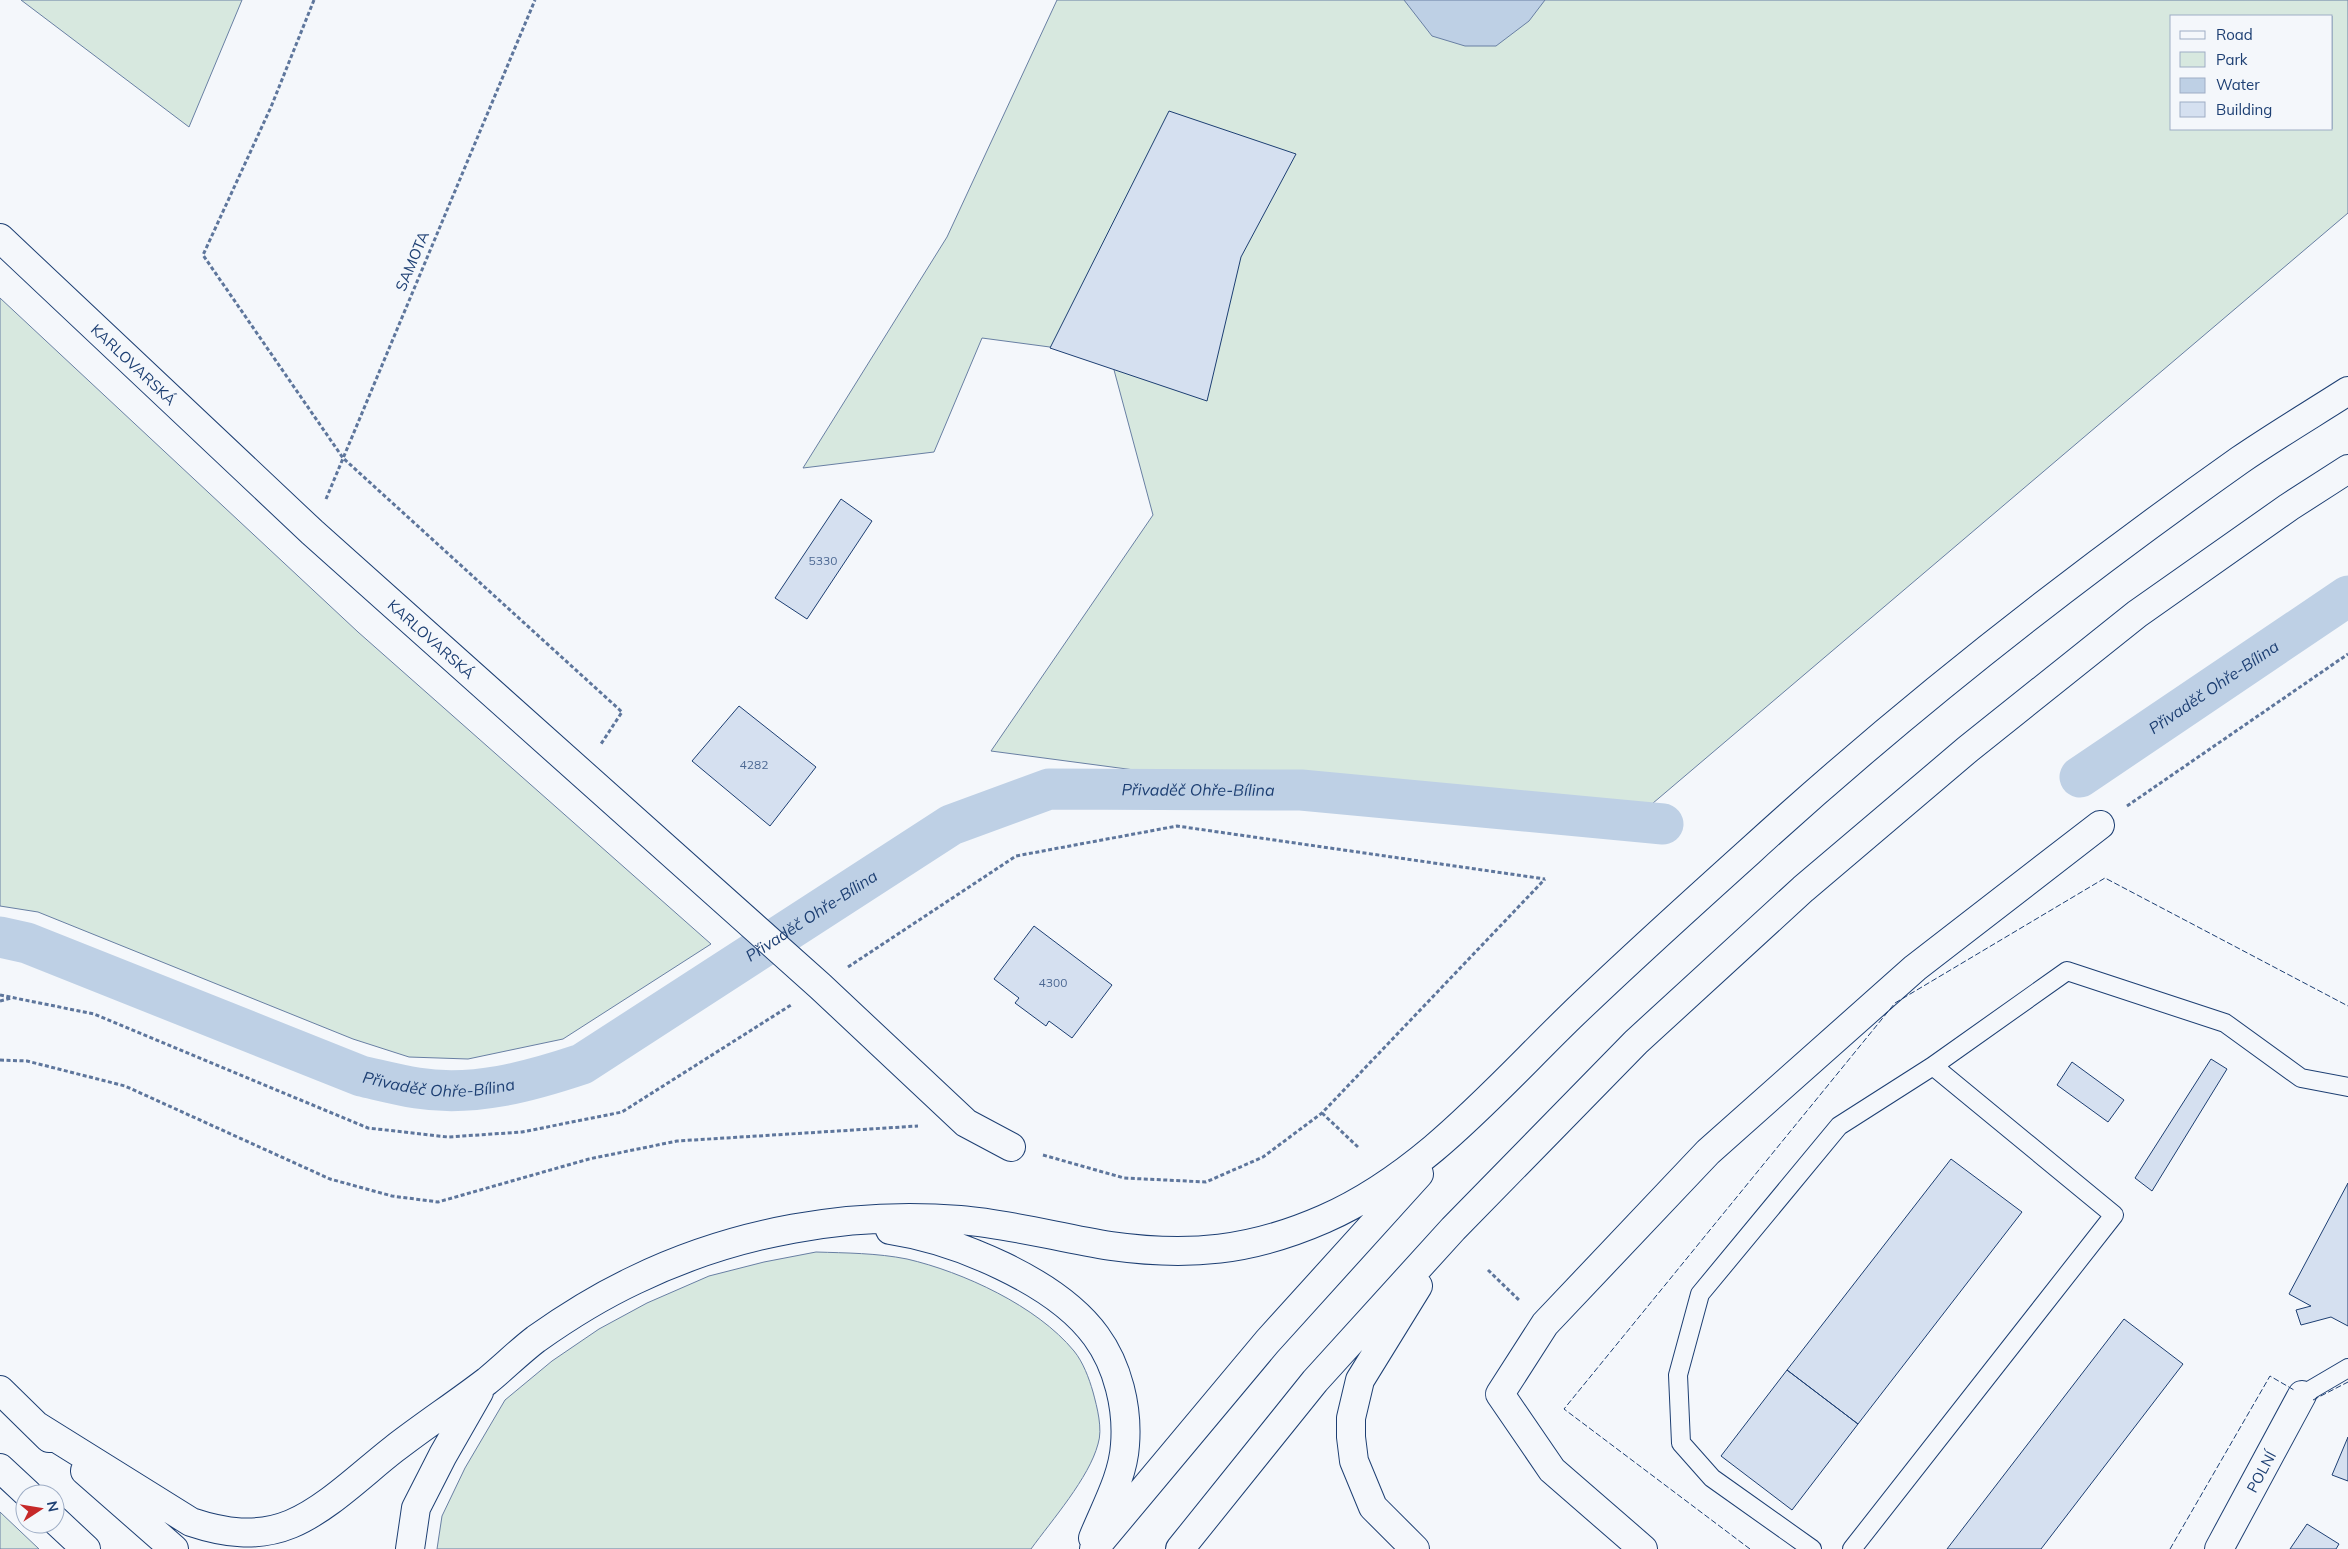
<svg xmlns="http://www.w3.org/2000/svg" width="2348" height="1549" font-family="Mulish,sans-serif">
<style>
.green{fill:#d7e8df;stroke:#687fa3;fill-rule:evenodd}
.water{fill:#bed0e5;stroke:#687fa3}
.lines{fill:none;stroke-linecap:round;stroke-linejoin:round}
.canal{stroke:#bed0e5;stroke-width:41}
.building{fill:#d5e0f0;stroke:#1d3f73}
.service-casing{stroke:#1d3f73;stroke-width:20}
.minor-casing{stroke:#1d3f73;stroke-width:30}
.trunk-casing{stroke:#1d3f73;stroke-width:30}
.path{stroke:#5e769c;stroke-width:3;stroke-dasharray:4 2.5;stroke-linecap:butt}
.service{stroke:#f4f7fb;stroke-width:18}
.minor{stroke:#f4f7fb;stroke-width:28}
.trunk{stroke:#f4f7fb;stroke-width:28}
.fence{stroke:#1d3f73;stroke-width:1;stroke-dasharray:6 2.5;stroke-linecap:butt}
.labels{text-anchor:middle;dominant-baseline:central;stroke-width:4;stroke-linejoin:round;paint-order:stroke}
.number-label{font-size:12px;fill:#4b6792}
.street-label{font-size:15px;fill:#1d3f73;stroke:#f4f7fb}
.water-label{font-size:16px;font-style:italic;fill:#1d3f73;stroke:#f4f7fb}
</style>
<rect width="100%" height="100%" fill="#f4f7fb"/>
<path class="green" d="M21,0h221l-53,127z
M1057,0h1291v213l-722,613 -318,-33 -317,-42 162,-236 -43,-160 -128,-17 -48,114 -131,16 144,-231zM2172,16h160v113h-160z
M0,298l358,334 353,312 -148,95 -95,20 -59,-2 -56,-18 -315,-127 -38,-6z
M816,1252c30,1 61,1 91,7 56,13 130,47 167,92 9,11 15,27 19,41 4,15 10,37 5,52 -9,34 -46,76 -67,105h-594l5,-33 23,-48 40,-68 47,-39 47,-32 48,-26 62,-27 55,-14z
M0,1512l39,37h-39z"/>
<path class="water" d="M1404,0h141l-16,21 -33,25h-31l-33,-10z"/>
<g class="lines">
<g class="canal">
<path id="s1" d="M2080,777l268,-181"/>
<path id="s2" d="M0,937l27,6 334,133c18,4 37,9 56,12 56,9 111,-6 165,-24l369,-239 98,-36 252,1 362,34"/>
</g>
</g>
<path class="building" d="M1169,111l127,43 -55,103 -34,144 -157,-53z
M841,499l31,22 -65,98 -32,-21z
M739,706l77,61 -46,59 -78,-65z
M1034,926l78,59 -40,53 -23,-17 -3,5 -31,-23 4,-5 -25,-19z
M2211,1059l16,10 -75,122 -17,-13z
M2072,1062l52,38 -16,22 -51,-37z
M1951,1159l71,53 -164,212 -71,-54z
M2348,1183v143l-17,-9 -30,8 -5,-15 15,-4 -22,-12z
M2124,1319l59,45 -142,185h-94z
M1787,1370l71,54 -66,86 -71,-54z
M2348,1437v44l-16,-6z
M2307,1524l32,20 -3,5h-46z"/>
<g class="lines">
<defs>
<path id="service" d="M2302,1395l46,-27
M1812,1549l-100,-71 -31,-35 -3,-68 22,-81 139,-168 94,-60
M1852,1549l262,-334 -181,-149 134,-95 158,52 76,55 47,9"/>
<g id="minor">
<path id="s3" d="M0,238l312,294 508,454 146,137 45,24"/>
<path d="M1643,1549l-91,-79 -52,-76 45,-70 163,-172 207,-184 185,-143"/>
<path id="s4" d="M2219,1549l83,-154"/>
</g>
<path id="trunk" d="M890,1230c66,10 166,51 206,106 22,30 32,72 29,109 -2,32 -20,63 -32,93
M0,1390l49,48
M37,1426l154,96c33,11 66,16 100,2 36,-15 72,-51 103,-75 31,-24 63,-45 93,-68 17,-14 32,-29 49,-42 31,-22 65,-43 99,-59 99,-48 215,-69 325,-60 51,4 100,18 151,26 78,11 140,5 213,-27 98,-43 170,-128 246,-202 58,-56 119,-111 179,-165 154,-141 320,-271 491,-392 35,-24 72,-46 108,-69
M0,1468l28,26
M85,1471l89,78
M55,1520l31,29
M410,1549l6,-41 27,-53 36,-63
M1094,1549l173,-207 152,-168
M1180,1549l135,-168 138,-152 183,-187 167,-153 165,-140 169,-135 152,-107 59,-38
M1415,1549l-42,-42 -19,-46 -3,-24v-19l9,-38 58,-94"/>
</defs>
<use href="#service" class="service-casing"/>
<use href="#minor" class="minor-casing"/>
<use href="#trunk" class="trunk-casing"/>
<path class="path" d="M314,0l-43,107 -68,148 140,203 279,254 -21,32
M326,499l209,-499
M2127,806l221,-152
M848,967l168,-111 161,-30 368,53
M0,995l94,19 274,114 80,9 74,-5 100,-20 169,-107
M0,1001l11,-3
M0,1060l27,1 98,25 205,93 62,17 46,6 151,-43 88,-18 241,-15
M1322,1113l37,35
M1043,1155l81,23 82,4 57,-25 59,-44 223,-234
M1488,1270l32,31"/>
<use href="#service" class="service"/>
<use href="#minor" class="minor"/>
<use href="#trunk" class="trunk"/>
<path class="fence" d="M2313,1400l35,-18
M1750,1549l-186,-140 331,-406 210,-125 243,128
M2170,1549l100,-173 24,14"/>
</g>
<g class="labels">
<g class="number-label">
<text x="823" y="560">5330</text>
<text x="754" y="764">4282</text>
<text x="1053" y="982">4300</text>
</g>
<g class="street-label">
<text transform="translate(412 261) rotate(-67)">SAMOTA</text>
<text stroke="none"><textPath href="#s3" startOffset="184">KARLOVARSKÁ</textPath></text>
<text stroke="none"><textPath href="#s3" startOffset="589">KARLOVARSKÁ</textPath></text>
<text stroke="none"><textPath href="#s4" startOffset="88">POLNÍ</textPath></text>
</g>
<g class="water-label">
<text stroke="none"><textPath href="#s1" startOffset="161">Přivaděč Ohře-Bílina</textPath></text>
<text stroke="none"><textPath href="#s2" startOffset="1306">Přivaděč Ohře-Bílina</textPath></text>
<text stroke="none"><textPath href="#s2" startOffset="886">Přivaděč Ohře-Bílina</textPath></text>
<text stroke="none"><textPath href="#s2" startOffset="466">Přivaděč Ohře-Bílina</textPath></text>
</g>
</g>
<rect x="2170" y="15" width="162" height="115" fill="#f4f7fb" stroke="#9eadc5"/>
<rect x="2180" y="31" width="25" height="8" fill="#f4f7fb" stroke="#9eadc5"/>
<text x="2216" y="40" font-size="15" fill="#1d3f73">Road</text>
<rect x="2180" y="52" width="25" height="15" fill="#d7e8df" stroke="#9eadc5"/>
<text x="2216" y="65" font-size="15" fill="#1d3f73">Park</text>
<rect x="2180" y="78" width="25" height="15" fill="#bed0e5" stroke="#9eadc5"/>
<text x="2216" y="90" font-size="15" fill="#1d3f73">Water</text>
<rect x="2180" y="102" width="25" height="15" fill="#d5e0f0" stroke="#9eadc5"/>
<text x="2216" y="115" font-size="15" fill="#1d3f73">Building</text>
<g transform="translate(40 1509) rotate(78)"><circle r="24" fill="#f4f7fb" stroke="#9eadc5"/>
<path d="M0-4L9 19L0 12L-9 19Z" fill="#c62828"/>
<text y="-8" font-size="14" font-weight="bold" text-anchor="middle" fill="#1d3f73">N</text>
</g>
</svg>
